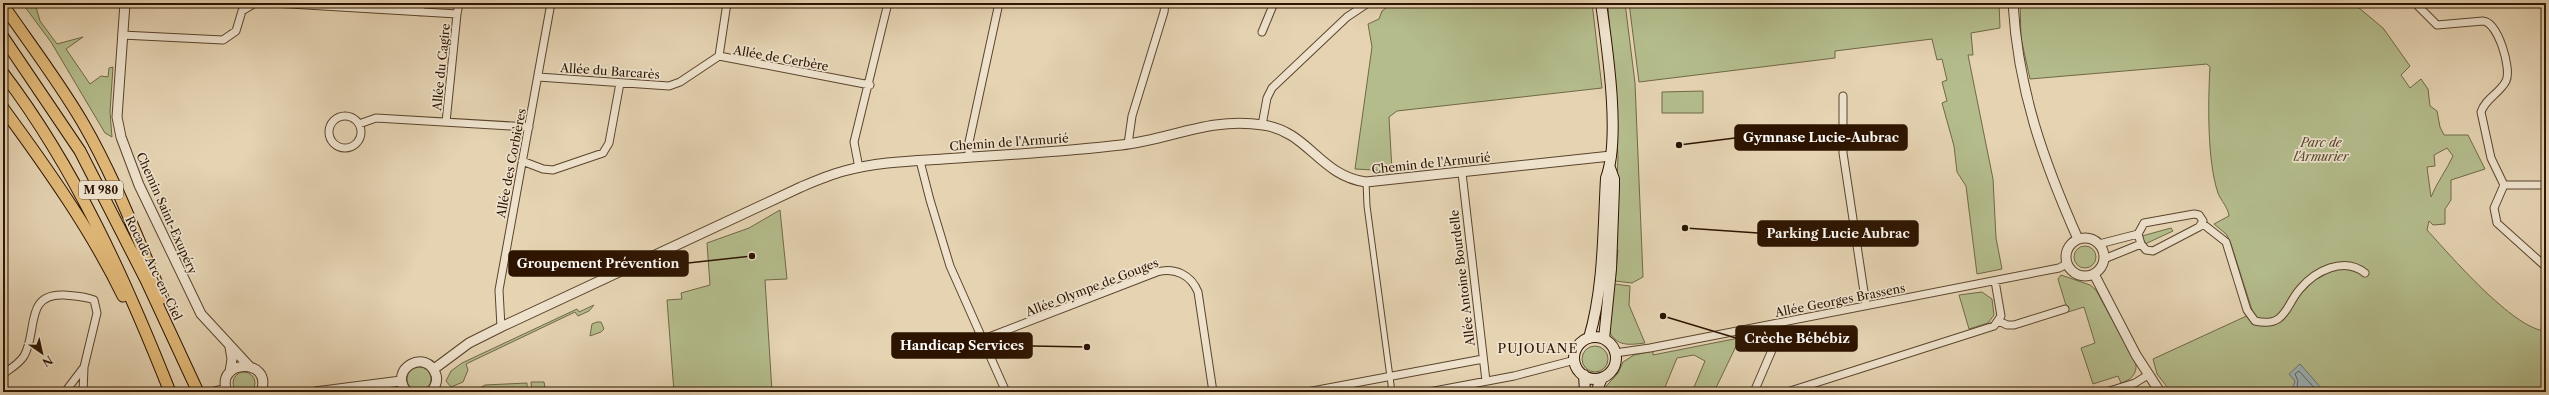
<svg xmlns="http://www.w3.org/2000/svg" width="2549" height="395" font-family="'Libre Caslon Text',serif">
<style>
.green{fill:#b4bc8c;stroke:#706846;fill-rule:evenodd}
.water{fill:#9cb4b9;stroke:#70746f}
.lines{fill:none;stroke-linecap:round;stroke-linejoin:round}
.shore{stroke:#64645c;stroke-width:1}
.pedestrian-casing{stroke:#5b442c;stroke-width:7}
.minor-casing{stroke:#5b442c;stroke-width:9}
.tertiary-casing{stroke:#5b442c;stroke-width:11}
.secondary-casing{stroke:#2d1400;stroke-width:12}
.trunk-casing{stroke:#2d1400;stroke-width:13}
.pedestrian{stroke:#eee2cd;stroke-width:5}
.minor{stroke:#eee2cd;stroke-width:7}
.tertiary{stroke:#eee2cd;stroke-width:9}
.secondary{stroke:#eee2cd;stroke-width:10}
.trunk{stroke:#e2ba79;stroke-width:11}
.labels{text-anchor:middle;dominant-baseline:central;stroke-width:3.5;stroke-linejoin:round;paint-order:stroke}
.shield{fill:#eee2cd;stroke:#67523e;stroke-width:1}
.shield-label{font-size:11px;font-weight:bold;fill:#2d1400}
.street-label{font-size:12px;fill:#2d1400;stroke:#eee2cd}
.park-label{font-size:12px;font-style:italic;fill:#56462a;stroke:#eee2cd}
.neighbourhood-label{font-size:13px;letter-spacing:1px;fill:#2d1400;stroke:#eee2cd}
.leader{fill:none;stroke:#2d1400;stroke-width:1.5}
.callout-dot{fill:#2d1400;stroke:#eee2cd;stroke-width:1.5}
.callout{fill:#2d1400;stroke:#2d1400;stroke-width:1.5}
.callout-label{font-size:13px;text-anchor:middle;font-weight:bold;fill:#fff}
</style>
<rect width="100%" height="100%" fill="#e5d3b2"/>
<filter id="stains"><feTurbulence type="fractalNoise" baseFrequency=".005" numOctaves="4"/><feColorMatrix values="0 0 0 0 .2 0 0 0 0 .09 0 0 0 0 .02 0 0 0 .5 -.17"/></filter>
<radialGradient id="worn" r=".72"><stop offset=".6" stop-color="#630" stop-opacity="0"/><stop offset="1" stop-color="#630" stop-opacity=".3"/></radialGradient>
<path class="green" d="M22,3h7l2,5 5,-1 4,14 17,23 26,-7 -17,12 24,35 11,-8 7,1 1,-9 4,-1 -3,45 2,25 -7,-4 -54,-91z
M1406,3h186l10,85 -205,23 -8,6 3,54 -37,-2 17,-122 -4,-23 11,-5 3,-8 5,-4z
M1610,3h15l10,80 8,194 -11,6 -17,-2 3,-31 -4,-1 4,-92 -10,-151z
M1629,3h370l1,25 -29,5 2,22h-5l25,124 3,59 6,31 -25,5 -11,-88 -9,-14 -3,-26 -12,-43 5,-2 -5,-19 5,-2 -5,-21 -5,1 -5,-21 -97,12v7l-196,24z
M2020,3h333l30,25 27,38 -9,9 9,13 11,-9 7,10 2,17 7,5 3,16 4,8h24l17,34 -34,11v20l-6,9v15l-12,1 -4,-4 -2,9c22,24 87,100 119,101v61h-375l-14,-18 -4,-15 100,-46 -23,-72 -4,-7 -12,-10 15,-8c-1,-9 -8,-15 -11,-23 -11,-32 -10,-92 -8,-126l-3,-3 -177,15 -9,-41zM2447,148l6,8c-7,15 -16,26 -22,41l-4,-30 8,-1 -1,-11z
M1703,91v22h-41v-21z
M780,210l7,69 -22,1 7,112h-98l-7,-92 15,-1 -1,-6 29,-8 -3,-42 42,-15z
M2171,228l2,3 -28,13 -3,-8z
M2074 257a11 11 0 1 1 22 0a11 11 0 1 1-22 0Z
M2061,275l29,10 6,5 40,74c1,10 -5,16 -15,19l-3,-7 -25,8 -12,-36 14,-5 -11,-36 -16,5 -10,-33z
M1614,284l16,2 -1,19 16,38c-17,2 -29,4 -37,-14z
M1982,292l10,7 2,16 -6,8 -19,6 -10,-34z
M594,305l-5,6 -11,5 -3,-4 -109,52 2,6 -5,12 -12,5 -5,-6 5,-10 11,-8 115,-54 2,3z
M597,322h4l3,7 -3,3 -11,4 2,-12z
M1754,335l8,4 -3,6 -7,-4 -3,6 -11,-5 -24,50h-22l13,-31 -11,-6 -17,3 -14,34h-62l17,-19 5,-11 11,-7 19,-4v4z
M1582 359a13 13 0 1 1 26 0a13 13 0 1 1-26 0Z
M407 379a12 12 0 1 1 24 0a12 12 0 1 1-24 0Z
M233 383a11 11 0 1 1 22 0a11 11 0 1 1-22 0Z
M531,382h13l2,10h-14z
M527,383v9h-8l-7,-5 -7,5h-27v-3l7,-4z"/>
<path class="water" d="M2300,364l23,26 -3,2h-29l4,-11 -6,-7z"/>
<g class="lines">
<path class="shore" d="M2296,392l2,-11 -3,-7 4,-3 19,21"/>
<defs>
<path id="pedestrian" d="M1366,182l1,24 25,186"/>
<path id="minor" d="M273,3l184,11 2,-11
M2415,3l22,22 46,-4c15,1 29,48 23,60 -6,12 -21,18 -25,31l10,46 13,27h42
M420,12l1,-9
M1262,32l12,-29
M122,35l101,5 13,-9 6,-20 13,-8
M719,56l151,29
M719,56l8,-53
M538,77l131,9 11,-4 39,-26
M1843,96v57l23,152
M329 132a16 16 0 1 1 32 0a16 16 0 1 1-32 0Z
M446,122l11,-108
M359,124l17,-6 153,9
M1262,125l5,-27 5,-10 75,-71 21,-14
M1128,144l4,-28 32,-104 1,-9
M969,157v-15l30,-139
M522,161l21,8 10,1 50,-17 6,-10 11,-60
M920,161l10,39 20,66 56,126
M859,168l-5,-26 34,-139
M1462,173l24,208
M2504,185l-10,23 3,15 49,44
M2194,214l5,1 4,6 -4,6 -46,24 -7,-1 -5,-6 -3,-10 6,-11z
M2203,224l23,18 21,68 8,11c31,7 30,-15 45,-32 15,-18 44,-33 65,-16
M2099,244l39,-10
M2104,259l37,-15
M1999,321l8,4h7l51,-16
M501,327l-2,-37 52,-287
M981,340l176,-68c18,-5 34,3 41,20l15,100
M1615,353l35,-5 409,-80 8,-4
M3,374c7,-5 16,-10 21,-18 14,-24 0,-63 40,-61 11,1 20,1 30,5l3,13 -13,54 -1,25
M65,392l19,-25
M1307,392l176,-33
M1429,392l85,-16 61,-16
M1754,392l18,-42 -4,-25
M1787,392l207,-66 7,-10 -6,-35
M2106,392l29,-9 13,-8"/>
<path id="tertiary" d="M125,3l-8,114 4,20 18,48 62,129 48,52
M2013,3c5,87 30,157 65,236
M2066 257a19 19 0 1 1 38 0a19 19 0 1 1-38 0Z
M2094,274l42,81 24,37
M230,347l2,12 -2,13
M434,369l35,-26 32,-16 300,-140c14,-6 28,-12 43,-16 32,-9 66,-10 99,-12 59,-4 119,-7 178,-14 51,-6 88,-28 142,-20 45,6 57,51 103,57l245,-26
M214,392l12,-3
M227,392c-13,-33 47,-35 34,0
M315,392l86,-11
M407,392c-20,-23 20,-45 29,-17 2,6 -1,12 -5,17"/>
<path id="secondary" d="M1574 358a21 21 0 1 1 42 0a21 21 0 1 1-42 0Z
M1589,338c15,-51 14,-107 17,-160 15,-40 1,-131 -5,-175
M1604,339l7,-70 3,-82v-8l-4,-11
M1584,375l1,17
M1596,392l6,-14"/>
<path id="trunk" d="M3,5c27,39 56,77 80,118 32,55 55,117 80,175
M3,37l77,114 66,129 52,112
M3,73c73,96 123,208 167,319
M3,108c44,60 88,122 120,188"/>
</defs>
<use href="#pedestrian" class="pedestrian-casing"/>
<use href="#minor" class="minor-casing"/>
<use href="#tertiary" class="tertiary-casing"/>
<use href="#secondary" class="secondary-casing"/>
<use href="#trunk" class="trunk-casing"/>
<use href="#pedestrian" class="pedestrian"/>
<use href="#minor" class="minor"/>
<use href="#tertiary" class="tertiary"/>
<use href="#secondary" class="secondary"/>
<use href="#trunk" class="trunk"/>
</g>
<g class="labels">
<rect class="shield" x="79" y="181" width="44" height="18" rx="3"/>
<g class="shield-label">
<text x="101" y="190">M 980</text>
</g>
<g class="street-label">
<text transform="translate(781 58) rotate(10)">Allée de Cerbère</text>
<text transform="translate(441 67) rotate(-84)">Allée du Cagire</text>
<text transform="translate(610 71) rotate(4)">Allée du Barcarès</text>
<text transform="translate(1009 142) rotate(-4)">Chemin de l'Armurié</text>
<text transform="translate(511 163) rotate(-79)">Allée des Corbières</text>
<text transform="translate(1431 163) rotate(-6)">Chemin de l'Armurié</text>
<text transform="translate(167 213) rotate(66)">Chemin Saint-Exupéry</text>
<text transform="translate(154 268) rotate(64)">Rocade Arc-en-Ciel</text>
<text transform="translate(1462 278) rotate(-97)">Allée Antoine Bourdelle</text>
<text transform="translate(1092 287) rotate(-21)">Allée Olympe de Gouges</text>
<text transform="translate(1840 300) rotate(-11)">Allée Georges Brassens</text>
</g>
<g class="park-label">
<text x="2321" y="142">Parc de<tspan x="2321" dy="14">l'Armurier</tspan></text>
</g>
<g class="neighbourhood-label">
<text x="1538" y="348">PUJOUANE</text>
</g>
</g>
<path class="leader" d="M1679 145L1735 138M1685 228L1758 233M752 256L688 263M1663 316L1736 338M1087 347L1032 346"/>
<g class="callout-dot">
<circle cx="1679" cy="145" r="4"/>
<circle cx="1685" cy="228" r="4"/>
<circle cx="752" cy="256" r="4"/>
<circle cx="1663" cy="316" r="4"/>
<circle cx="1087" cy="347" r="4"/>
</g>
<g class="callout">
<rect x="1735" y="125" width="172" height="25" rx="4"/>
<rect x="1758" y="221" width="160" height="25" rx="4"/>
<rect x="509" y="251" width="179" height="25" rx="4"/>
<rect x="1736" y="326" width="121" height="25" rx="4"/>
<rect x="892" y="333" width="140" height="25" rx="4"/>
</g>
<g class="callout-label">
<text x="1821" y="142">Gymnase Lucie-Aubrac</text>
<text x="1838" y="238">Parking Lucie Aubrac</text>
<text x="598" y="268">Groupement Prévention</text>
<text x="1797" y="343">Crèche Bébébiz</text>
<text x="962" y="350">Handicap Services</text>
</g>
<rect width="2549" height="395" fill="none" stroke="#e5d3b2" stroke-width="16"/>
<rect x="4" y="4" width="2541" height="387" fill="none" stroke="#2d1400" stroke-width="2"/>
<rect x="8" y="8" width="2533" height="379" fill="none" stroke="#2d1400"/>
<g transform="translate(42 353) rotate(146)" stroke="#eee2cd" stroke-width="3" paint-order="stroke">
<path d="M0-3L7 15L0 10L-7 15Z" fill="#2d1400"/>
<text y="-6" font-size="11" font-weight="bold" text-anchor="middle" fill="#2d1400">N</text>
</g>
<rect width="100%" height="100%" filter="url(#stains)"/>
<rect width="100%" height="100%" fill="url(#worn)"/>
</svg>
